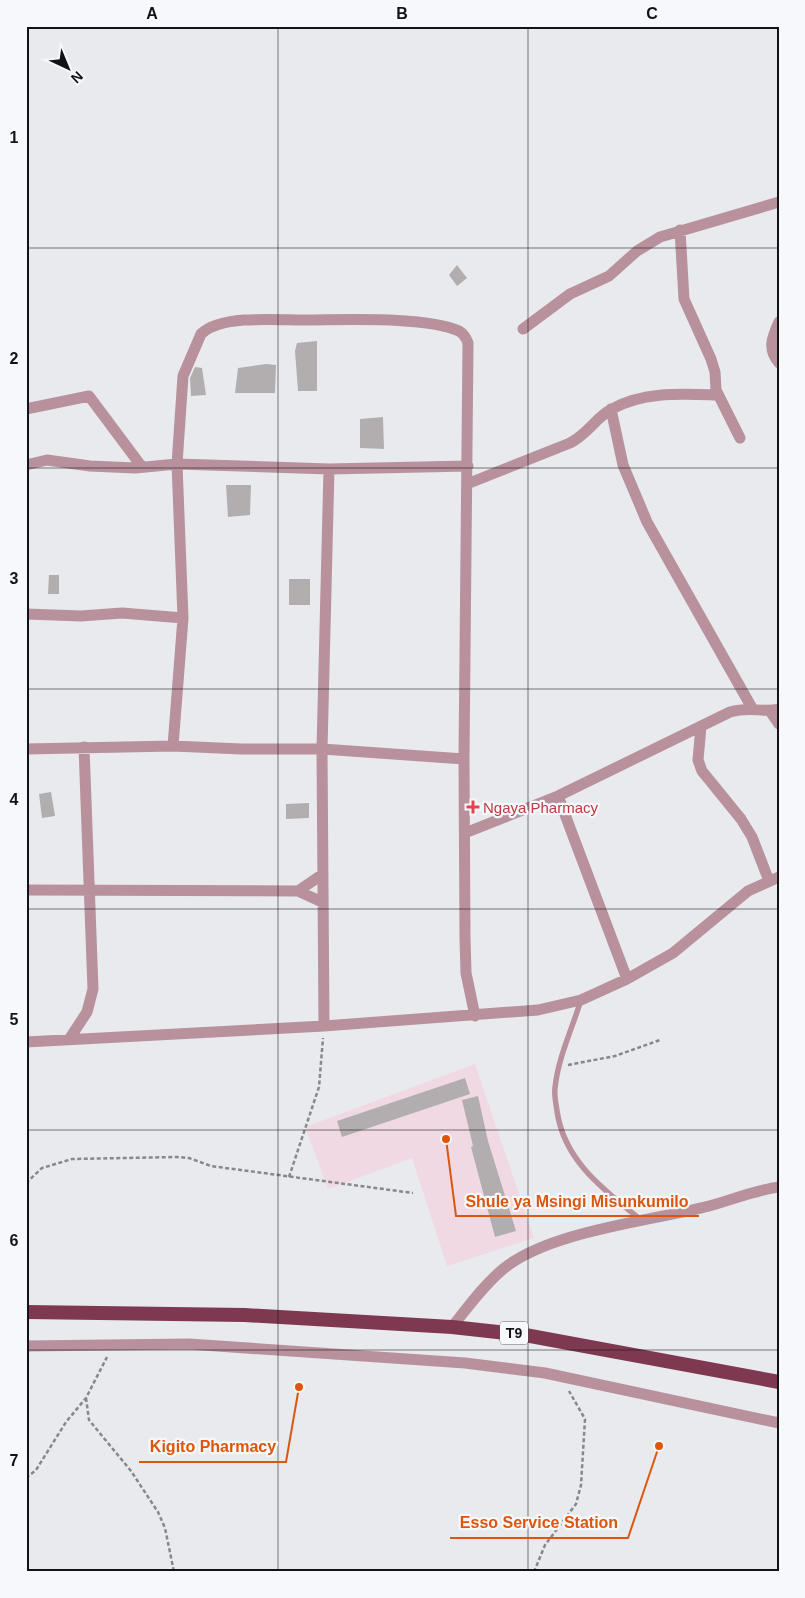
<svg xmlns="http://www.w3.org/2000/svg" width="805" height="1598" font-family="Arial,sans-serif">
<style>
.education{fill:#f1d9e3}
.building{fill:#b2aeb0}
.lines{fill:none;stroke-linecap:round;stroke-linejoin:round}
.path{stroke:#87888b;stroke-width:2.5;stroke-dasharray:4 2.5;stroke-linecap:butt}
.service{stroke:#b8919c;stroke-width:5.5}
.minor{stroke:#b8919c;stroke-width:11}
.trunk{stroke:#7e3951;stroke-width:14}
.grid{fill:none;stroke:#131315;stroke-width:1;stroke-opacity:0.55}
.health-dot{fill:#e0444e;stroke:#f6f8fc;stroke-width:2}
.labels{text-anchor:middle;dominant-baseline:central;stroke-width:4.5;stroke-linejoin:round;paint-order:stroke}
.shield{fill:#f6f8fc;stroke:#57585a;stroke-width:1}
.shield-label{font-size:14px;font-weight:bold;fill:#131315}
.health-label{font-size:15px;fill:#be3a42;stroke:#f6f8fc;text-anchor:start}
.leader{fill:none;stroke:#dd560c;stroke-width:2}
.callout-dot{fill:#dd560c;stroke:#f6f8fc;stroke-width:2}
.callout-label{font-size:16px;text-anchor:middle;font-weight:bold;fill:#dd560c;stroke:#f6f8fc;stroke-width:4.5;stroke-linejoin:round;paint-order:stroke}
.neatline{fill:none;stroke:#131315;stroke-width:2}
.grid-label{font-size:16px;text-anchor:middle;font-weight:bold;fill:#131315}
</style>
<rect width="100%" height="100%" fill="#e8eaee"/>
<path class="education" d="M475,1064l59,174 -87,28 -35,-108 -84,31 -23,-62z"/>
<path class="building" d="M457,265l10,13 -10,8 -8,-11z
M317,341v50h-19l-3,-40 2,-8z
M266,364l10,1 -1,28h-40l3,-25z
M195,367l7,1 4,27 -15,1 -1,-18z
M383,417l1,32 -24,-1v-29z
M226,485h25l-1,30 -22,2z
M49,575h10v19h-11z
M289,579h21v26h-21z
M51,792l4,24 -13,2 -3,-24z
M309,803v15l-23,1v-15z
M465,1078l5,16 -128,43 -5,-16z
M478,1096l10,45 28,90 -21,6 -24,-90 2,-1 -11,-46z"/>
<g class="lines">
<path class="path" d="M568,1065l47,-9 45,-16
M289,1177l30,-90 4,-49
M26,1183l16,-15 30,-9 105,-2 12,1 22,8 202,27
M86,1398l3,22 42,51 27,41 7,16 9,44
M26,1478l10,-8 30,-48 20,-24 21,-41
M534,1572l11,-27 31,-41 5,-19 4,-66 -16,-28"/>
<path class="service" d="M581,1000c-9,29 -23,58 -26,88 -1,7 1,16 2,23 7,50 47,79 84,109"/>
<path class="minor" d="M680,230l4,69 27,60 4,13 1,18 24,48
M779,322c-7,15 -12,27 0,41
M523,329l47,-35 39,-18 28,-25 23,-14 119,-35
M26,409l63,-13 53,71
M611,409l12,56 24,57 105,186
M26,465l21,-5 43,6 45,2 42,-4 152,5 139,-3
M467,484l103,-41c18,-9 26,-26 42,-34 32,-18 71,-15 106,-14
M26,614l55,2 41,-3 61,5
M770,711l9,13
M701,726l-3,34 4,11 39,48 11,18 17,44
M173,746l10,-128 -6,-154 6,-88 18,-42c10,-10 30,-13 43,-14 21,-1 42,0 62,0 38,0 120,-4 153,11 5,3 7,6 9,12l-4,416 1,179 1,35 9,43
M26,749l147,-3 68,3h81l142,10
M558,796l69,183
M465,833l93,-37 172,-84c21,-6 31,1 49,-3
M26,890l272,1 24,11
M298,891l25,-17
M324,1026l-2,-277 7,-280
M70,1038l17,-26 6,-23 -9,-242
M26,1042l298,-16 214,-16 43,-10 46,-21 46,-26 75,-62 31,-14
M452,1327c16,-20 31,-41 50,-57 46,-39 149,-49 207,-64 23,-6 46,-16 70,-19
M26,1346l163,-2 276,19 80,10 234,50"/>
<path class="trunk" d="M26,1312l219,3 207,12 73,8 254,47"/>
</g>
<path class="grid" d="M278,26v1546M528,26v1546M26,248h753M26,468h753M26,689h753M26,909h753M26,1130h753M26,1350h753"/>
<path class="health-dot" d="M470.5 799.5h5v5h5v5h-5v5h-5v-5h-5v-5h5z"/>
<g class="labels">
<rect class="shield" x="500" y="1321.5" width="28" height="23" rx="4"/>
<g class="shield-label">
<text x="514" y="1333">T9</text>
</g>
<g class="health-label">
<text x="483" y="807">Ngaya Pharmacy</text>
</g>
</g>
<path class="leader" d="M446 1139L456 1216H699M299 1387L286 1462H139M659 1446L628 1538H450"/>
<g class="callout-dot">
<circle cx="446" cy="1139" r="5"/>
<circle cx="299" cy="1387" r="5"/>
<circle cx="659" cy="1446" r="5"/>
</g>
<g class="callout-label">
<text x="577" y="1207">Shule ya Msingi Misunkumilo</text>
<text x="213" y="1452">Kigito Pharmacy</text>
<text x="539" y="1528">Esso Service Station</text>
</g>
<rect width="805" height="1598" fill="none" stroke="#f6f8fc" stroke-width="55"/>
<g transform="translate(68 68) rotate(136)" stroke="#f6f8fc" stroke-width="4" paint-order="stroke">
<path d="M0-4L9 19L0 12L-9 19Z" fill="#131315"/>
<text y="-8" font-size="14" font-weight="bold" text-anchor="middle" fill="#131315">N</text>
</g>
<rect x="28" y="28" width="750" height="1542" class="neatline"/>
<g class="grid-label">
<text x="152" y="19">A</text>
<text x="402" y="19">B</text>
<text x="652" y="19">C</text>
<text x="14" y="143">1</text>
<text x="14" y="364">2</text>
<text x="14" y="584">3</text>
<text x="14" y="805">4</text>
<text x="14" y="1025">5</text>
<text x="14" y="1246">6</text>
<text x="14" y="1466">7</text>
</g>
</svg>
